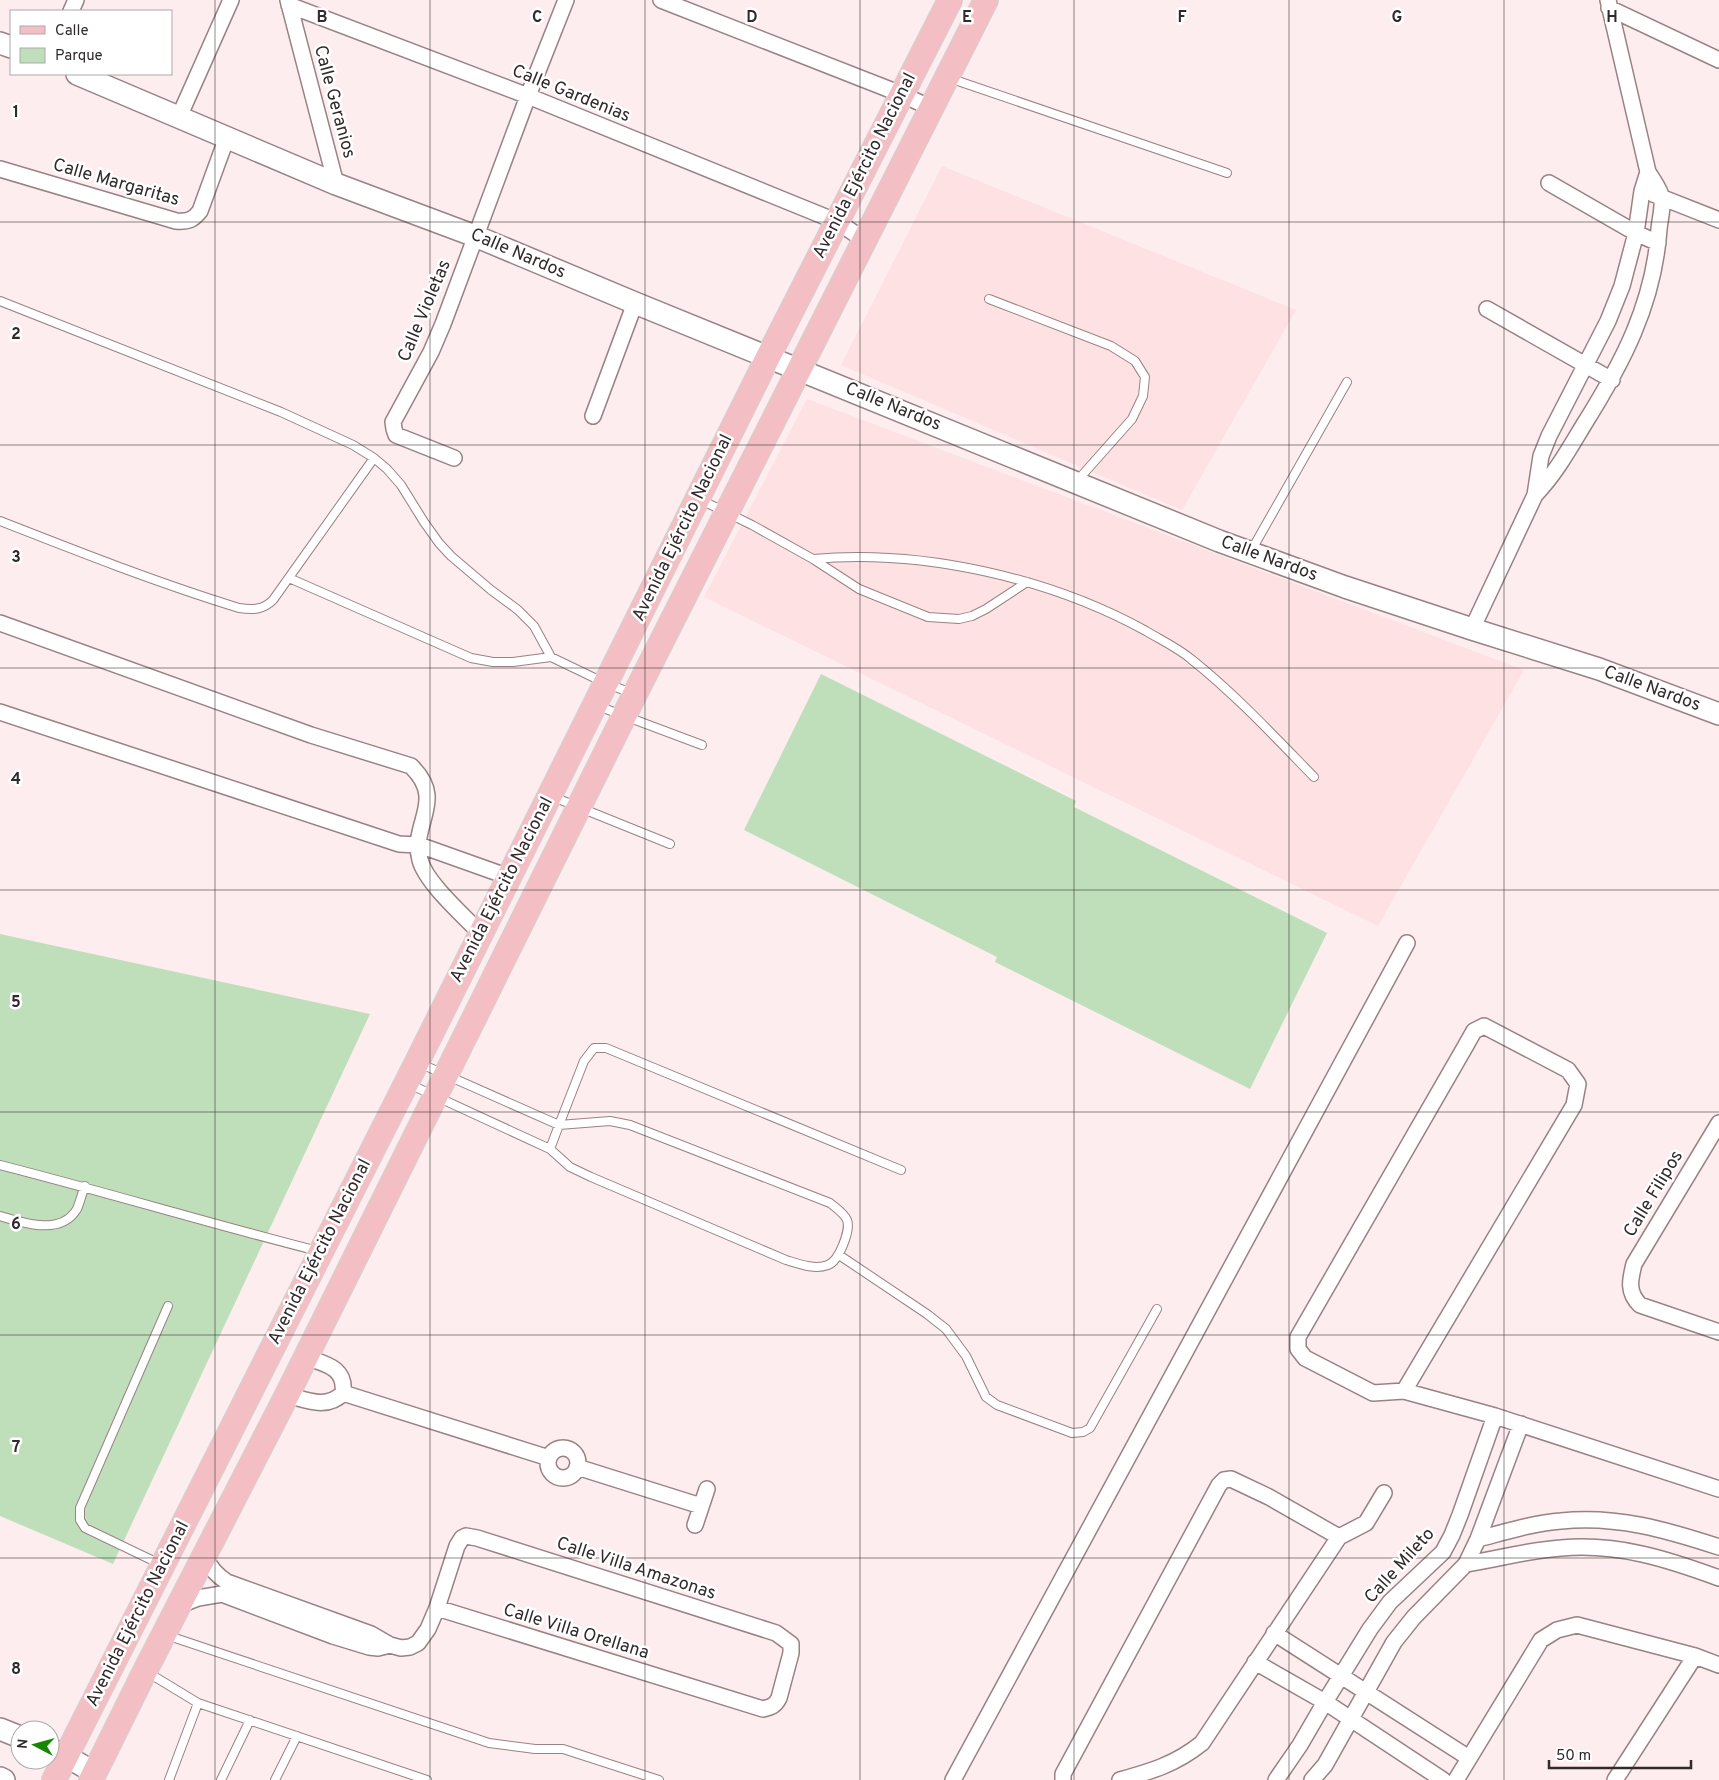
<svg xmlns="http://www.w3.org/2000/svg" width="1719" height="1780" font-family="Overpass,sans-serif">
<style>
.built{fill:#fde1e3}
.green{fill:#bfdfba}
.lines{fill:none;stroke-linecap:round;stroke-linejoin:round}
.lane-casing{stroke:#998283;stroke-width:10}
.street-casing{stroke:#998283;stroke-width:18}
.secondary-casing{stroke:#998283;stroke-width:24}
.primary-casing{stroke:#d2d0d0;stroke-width:26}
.lane{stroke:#fff;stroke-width:8}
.street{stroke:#fff;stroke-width:15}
.secondary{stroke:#fff;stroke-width:21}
.primary{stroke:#f4bfc4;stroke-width:24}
.grid{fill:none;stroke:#32292a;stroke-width:1;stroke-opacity:0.55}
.labels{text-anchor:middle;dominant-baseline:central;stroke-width:5;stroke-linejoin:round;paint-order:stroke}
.street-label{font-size:18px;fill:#32292a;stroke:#fff}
.grid-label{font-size:16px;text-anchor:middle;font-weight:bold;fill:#32292a;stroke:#fff;stroke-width:5;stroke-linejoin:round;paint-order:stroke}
</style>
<rect width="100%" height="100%" fill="#fdedee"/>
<path class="built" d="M942,166l354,144 -114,200 -341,-145z
M807,399l717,271 -146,256 -674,-329z"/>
<path class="green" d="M821,674l255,127 -2,6 253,126 -77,156 -255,-127 2,-5 -253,-127z
M0,934l370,80 -257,550 -113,-48z"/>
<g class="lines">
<defs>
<path id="lane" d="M949,78l278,95
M989,299l122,47 24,15 10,16 -2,19 -11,23 -55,62
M0,301l281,111 72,33 21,13 13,11 14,16 23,37 15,21 12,13 40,34 27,20 16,16 17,31
M701,500l51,25 61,34 46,30 69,28 31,2 13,-3 14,-7 41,-27
M0,521c79,31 158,62 239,87 14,2 24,2 34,-8l101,-142
M1251,551l96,-169
M813,559c110,-10 237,19 333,72 15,9 32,17 45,28 44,35 84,78 123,118
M289,578l182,80 22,4h20l38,-5 54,26 29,11
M598,706l104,39
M551,796l119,48
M419,1063l140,62 25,-64 10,-13h12l295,122
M409,1084l141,65 20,18 21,10 195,83c13,4 29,10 42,5 11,-4 23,-35 19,-45 -3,-7 -11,-12 -17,-17l-200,-78 -20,-4 -51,4 -9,24
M0,1165c106,27 211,59 318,86
M0,1216c23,7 61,20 77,-7 3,-7 5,-16 8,-23
M839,1255l88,59 19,15 20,27 20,41 11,8 75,28 11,-1 7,-4 67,-119
M160,1564l-75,-36 -5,-8v-12l88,-202
M166,1635l323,108 46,6h28l96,31
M147,1672l51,31 229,77
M169,1780l29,-77
M221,1780l29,-60
M275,1780l22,-44"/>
<path id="street" d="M288,0l48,184
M661,0l240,94 30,14
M289,5l239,91 310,126 26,18
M1609,8l110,52
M71,11l5,-11
M179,117l52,-117
M0,169l176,52c12,1 17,-1 24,-10l27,-74
M1549,183l87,50 22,10
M1653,194l66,26
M1487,309l125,71
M593,416l42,-113
M454,458l-58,-23 -2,-6 -1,-7 38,-70 12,-28 85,-228 38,-96
M1535,495l6,-39 8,-20 59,-115 14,-35 14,-53 6,-42 6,-19
M0,623l311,112 100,31c36,35 -1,57 9,94 6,23 44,56 61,74
M1472,629l63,-134c20,-21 33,-44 48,-69 39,-62 71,-122 76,-197 1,-10 4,-21 3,-30 -1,-9 -10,-20 -14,-27l-40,-172
M0,712l399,132 20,1 90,32
M1719,1123l-85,141c-4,16 -7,28 6,41l79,27
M1404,1391l170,-286 4,-21 -10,-14 -84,-44 -10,5 -9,16 -167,290v12l7,9 68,35 31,-2 91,25 224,73
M343,1393l206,65
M287,1395c19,5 40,15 56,-2 3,-26 -18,-29 -38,-36
M548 1463a15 15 0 1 1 30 0a15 15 0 1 1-30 0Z
M577,1467l124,39
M695,1525l12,-36
M1478,1539c27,-7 55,-16 83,-18 55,-6 106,9 158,26
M205,1557c5,11 11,18 22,25l144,52 19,11
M1466,1564c32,-5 63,-14 95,-16 57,-5 106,11 158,30
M180,1605l18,-7 24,-4 111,42 36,11 9,1 12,-3 11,3 9,-1 8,-4 10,-14 9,-21 20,-62 5,-8 4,-2 11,2 299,95 15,11v9l-12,45c-4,8 -8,9 -16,11l-326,-101
M1274,1633l195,125
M1255,1662l70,40 118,78
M953,1780l454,-837
M1063,1780v-6l156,-289 5,-5 7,-1 38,18 70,40
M1120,1780c32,-9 56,-16 82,-37l137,-206 27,-14 18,-30
M1276,1780l24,-35 25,-43 45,-73 20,-27 53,-50 9,-17 8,-20 35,-99
M1312,1780l13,-15 69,-123 20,-25 52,-53 12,-25 43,-115
M1456,1780l85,-140 16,-10 20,-5 118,31 24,9
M1615,1780l80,-124"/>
<path id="secondary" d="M0,43l11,4
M77,74l259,110 139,52 160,67 584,238 126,46 127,42 127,40 120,45
M0,1729l20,8
M50,1749l16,7 29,17
M0,1778l4,2"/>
<path id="primary" d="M54,1780l363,-718 351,-705 182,-357
M91,1780l54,-109 142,-276 348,-701 351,-694"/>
</defs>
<use href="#lane" class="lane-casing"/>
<use href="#street" class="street-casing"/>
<use href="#secondary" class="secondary-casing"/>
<use href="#primary" class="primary-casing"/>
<use href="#lane" class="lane"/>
<use href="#street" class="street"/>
<use href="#secondary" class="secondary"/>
<use href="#primary" class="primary"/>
</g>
<path class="grid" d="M215,0v1780M430,0v1780M645,0v1780M860,0v1780M1074,0v1780M1289,0v1780M1504,0v1780M0,222h1719M0,445h1719M0,668h1719M0,890h1719M0,1112h1719M0,1335h1719M0,1558h1719"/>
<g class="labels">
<g class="street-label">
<text transform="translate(571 94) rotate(22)">Calle Gardenias</text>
<text transform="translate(334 102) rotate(75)">Calle Geranios</text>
<text transform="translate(865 166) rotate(-63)">Avenida Ejército Nacional</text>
<text transform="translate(116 183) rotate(16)">Calle Margaritas</text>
<text transform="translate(518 254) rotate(23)">Calle Nardos</text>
<text transform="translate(425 311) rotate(-67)">Calle Violetas</text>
<text transform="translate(893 407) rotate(22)">Calle Nardos</text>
<text transform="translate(683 528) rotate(-64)">Avenida Ejército Nacional</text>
<text transform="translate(1269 559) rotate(20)">Calle Nardos</text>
<text transform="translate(1652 689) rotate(20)">Calle Nardos</text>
<text transform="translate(502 890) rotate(-63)">Avenida Ejército Nacional</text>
<text transform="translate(1654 1194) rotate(-59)">Calle Filipos</text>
<text transform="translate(320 1252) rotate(-63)">Avenida Ejército Nacional</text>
<text transform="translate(1400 1566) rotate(-48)">Calle Mileto</text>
<text transform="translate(636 1569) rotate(18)">Calle Villa Amazonas</text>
<text transform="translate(138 1614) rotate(-63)">Avenida Ejército Nacional</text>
<text transform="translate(576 1632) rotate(17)">Calle Villa Orellana</text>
</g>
</g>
<g class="grid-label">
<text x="322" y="22">B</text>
<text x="537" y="22">C</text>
<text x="752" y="22">D</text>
<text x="967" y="22">E</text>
<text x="1182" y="22">F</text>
<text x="1397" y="22">G</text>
<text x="1612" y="22">H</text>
<text x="16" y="117">1</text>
<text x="16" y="339">2</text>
<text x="16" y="562">3</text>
<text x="16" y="784">4</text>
<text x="16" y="1007">5</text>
<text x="16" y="1229">6</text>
<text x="16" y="1452">7</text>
<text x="16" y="1674">8</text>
</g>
<rect x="10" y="10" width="162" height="65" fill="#ffffff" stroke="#ada9aa"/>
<rect x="20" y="26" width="25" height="8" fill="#f4bfc4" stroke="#ada9aa"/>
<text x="55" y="35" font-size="15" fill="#32292a">Calle</text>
<rect x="20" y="48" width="25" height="15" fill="#bfdfba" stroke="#ada9aa"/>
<text x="55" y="60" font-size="15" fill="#32292a">Parque</text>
<g transform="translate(35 1745) rotate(276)"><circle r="24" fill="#ffffff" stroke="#ada9aa"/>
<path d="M0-4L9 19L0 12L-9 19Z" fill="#168700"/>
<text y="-8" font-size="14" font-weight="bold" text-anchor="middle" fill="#32292a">N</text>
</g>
<path d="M1549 1760v8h142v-8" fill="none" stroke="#32292a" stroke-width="2.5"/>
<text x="1556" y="1760" font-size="15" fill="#32292a" stroke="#ffffff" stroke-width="4" paint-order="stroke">50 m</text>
</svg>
